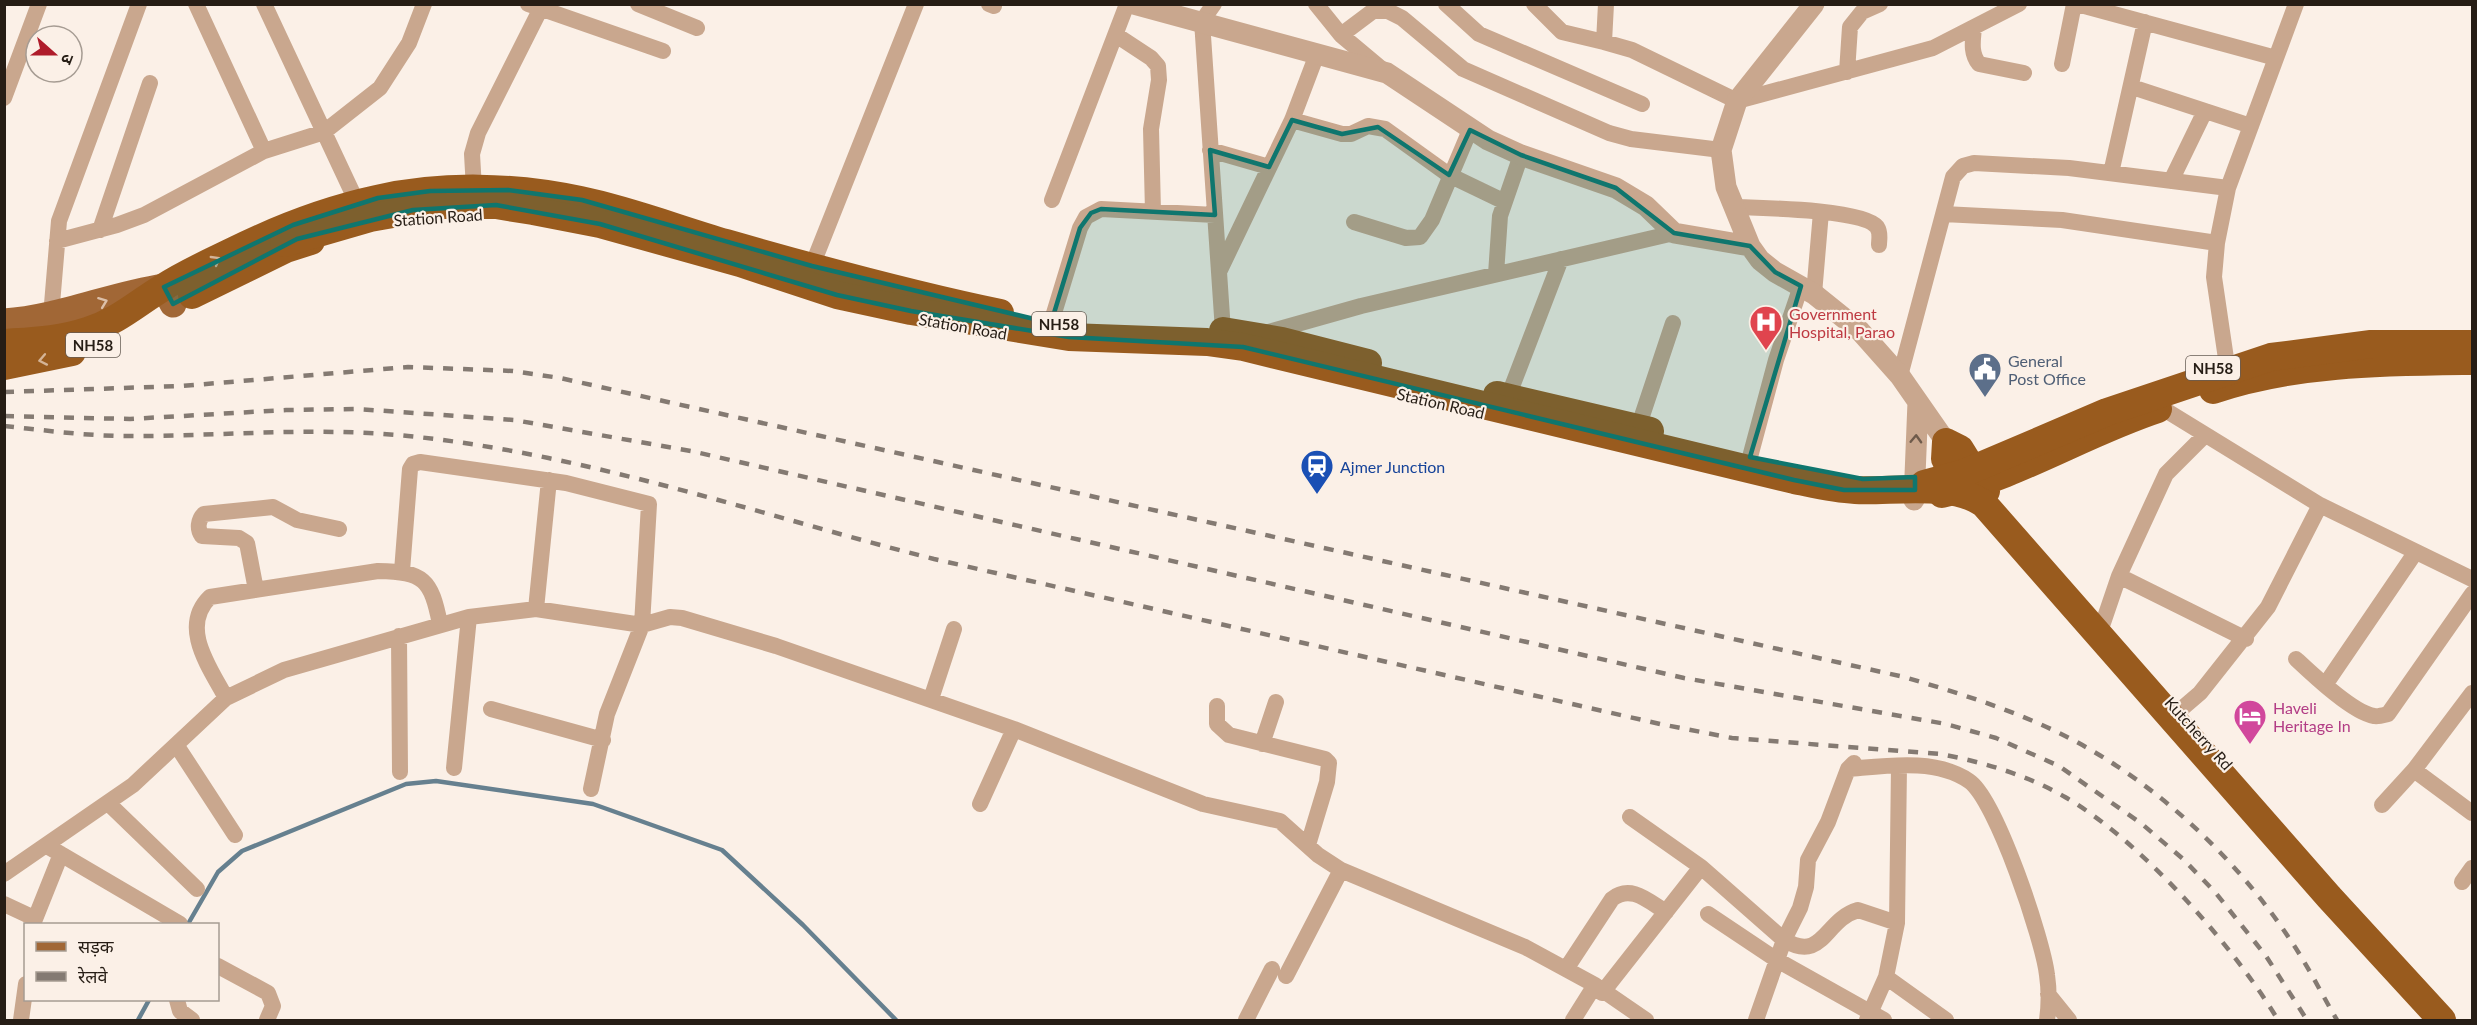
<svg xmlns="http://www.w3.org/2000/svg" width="2477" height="1025" font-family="Lato,'Noto Sans Devanagari',sans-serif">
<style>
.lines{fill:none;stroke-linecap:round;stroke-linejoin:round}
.stream{stroke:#66808f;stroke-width:4.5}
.minor{stroke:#c9a78e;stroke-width:16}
.tertiary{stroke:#c9a78e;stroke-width:21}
.primary{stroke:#a16736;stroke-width:27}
.trunk{stroke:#995b1e;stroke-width:28}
.rail{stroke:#847a72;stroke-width:4.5;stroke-dasharray:10 10;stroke-linecap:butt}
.trunk-bridge{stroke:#995b1e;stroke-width:28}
.oneway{stroke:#d4b497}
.oneway2{stroke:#dcc0a9}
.oneway3{stroke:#6f5b4b}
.marked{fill:#0f766e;fill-opacity:0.2;stroke:#0f766e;stroke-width:4.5;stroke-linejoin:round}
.labels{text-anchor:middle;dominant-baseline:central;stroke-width:4.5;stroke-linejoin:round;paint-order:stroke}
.shield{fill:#fbf0e7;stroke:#665c54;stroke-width:1.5}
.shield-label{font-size:15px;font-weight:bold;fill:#261d15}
.street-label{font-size:16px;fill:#261d15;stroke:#fbf0e7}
.health-label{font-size:16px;fill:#be3a42;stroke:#fbf0e7;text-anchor:start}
.service-label{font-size:16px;fill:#4e5e75;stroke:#fbf0e7;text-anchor:start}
.transit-label{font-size:16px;fill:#164399;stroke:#fbf0e7;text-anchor:start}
.hotel-label{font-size:16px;fill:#b23c85;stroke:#fbf0e7;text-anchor:start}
</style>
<rect width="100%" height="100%" fill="#fbf0e7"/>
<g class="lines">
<path class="stream" d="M188,924l30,-52 24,-21 164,-67 30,-3 157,23 129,46 81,75 93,95
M138,1020l11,-20"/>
<path class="minor" d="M196,4l68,147
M264,4l89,190
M528,4l135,47
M638,4l59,24
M989,4l5,2
M1214,4l-12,17 21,310
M1316,4l25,31 43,36
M1446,4l33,30 163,70
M1534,4l28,28 42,10
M1606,4l-2,38 28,8 105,51 196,-53 86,-44
M2077,4l199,54
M1974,27c-1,13 -4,26 5,37l45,9
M1116,35l35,23 7,8 1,14 -8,49 2,83
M1341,35l32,-24h15l14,7 61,51 146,64 22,6 90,11
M2062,64l12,-60
M1847,72l3,-45 12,-15 18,-8
M2132,87l119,39
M4,98l35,-94
M1292,120l50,14h9l17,-8 17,3 64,46 54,26
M1210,150l59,17
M2111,173l34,-151
M2171,181l34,-70
M474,189l-2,-35 6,-21 63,-125
M1052,200l75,-196
M1734,207c25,1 129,2 143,20 4,6 2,12 2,18
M1943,214l119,6 155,23
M1354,222l52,16 14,-1 12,-17 38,-90
M100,230l50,-147
M57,241l60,-16 27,-10 120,-64 60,-19 56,-44 29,-45 15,-39
M812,266l104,-262
M1219,272l73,-152 25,-66
M1496,274l4,-58 21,-61
M1814,294l7,-82
M51,316l8,-95 80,-217
M1051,323l29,-95 6,-11 15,-8 114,6
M1265,333l96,-27 313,-73
M1900,376l53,-199 10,-11 11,-3 95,5 159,20
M2229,379l-15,-102 3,-34 11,-55 68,-184
M1508,397l53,-138
M2162,408l158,97 152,74
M1638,428l35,-105
M1750,457l26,-97 25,-74
M402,571l8,-102 3,-5 7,-2 146,21 83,21 -7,121 -35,89 -16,75
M2119,576l127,63
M256,590l-9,-47 -8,-5 -37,-2c-5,-7 -4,-16 2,-22l69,-7 24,13 42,9
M536,609l13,-129
M2103,623l16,-47 47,-102 39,-39
M399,636l1,136
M2296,659c16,15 57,54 78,57 4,1 10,-1 14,-2l84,-120
M2325,685l90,-132
M226,698c-16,-30 -47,-71 -16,-101l168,-26c46,1 53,8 62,53
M931,699l23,-70
M1217,706v18l12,11 96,24 4,4 -2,19 -19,63
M491,709l112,31
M2179,711l21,-18 68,-86 52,-102
M1262,744l14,-42
M177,746l58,89
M454,768l15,-151
M1848,769c38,-3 88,-11 121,12 27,18 74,159 78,194 2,14 2,31 0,45
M2414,770l58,43
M108,803l89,86
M980,804l34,-75
M2382,805l32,-35 58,-77
M1630,817l71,50 83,73c40,23 40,-20 74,-30l39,13
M47,846l133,78
M4,874l129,-89 93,-87 58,-28 185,-53 67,-8 106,16 28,-8 12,1 94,28 238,83 189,75 77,17 38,34 23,15 184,77 70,38 51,35
M2462,882l10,-14
M4,904l30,14
M1708,914l69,46 107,60
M33,924l28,-70
M218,966l50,27 5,13 -6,14
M1566,969l46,-70c19,-15 36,2 54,13
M1286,976l55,-106
M1886,977l60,43
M1602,993l99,-126
M2048,994l21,26
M177,1000l3,11 12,9
M21,1020l5,-36
M1246,1020l26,-51
M1573,1020l22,-35
M1756,1020l28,-80 16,-32 6,-21 2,-27 20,-38 20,-53 6,-6
M1867,1020l19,-43 11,-54 2,-157"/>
<path class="tertiary" d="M1134,4l253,69 101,67 33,15 95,33 30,18 28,27 76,13
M1814,4l-77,97 -16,49 5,37 24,59 10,14 15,12 39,22 46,37 40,45 46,66
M1914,500l4,-98"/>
<path class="primary" d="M4,322c56,-4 106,-27 160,-35l9,17"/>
<path class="trunk" d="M192,295l94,-46 25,-8
M1223,331l59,10 86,22
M4,343c28,-2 57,-3 83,-12 32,-10 50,-28 77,-44 20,-13 44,-24 65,-34 46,-23 97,-43 148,-54 65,-15 138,-13 203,1 49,10 98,29 146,43 91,26 182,51 274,70
M4,366l68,-14
M2213,390c83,-28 173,-28 259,-29
M1497,395l153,36
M1942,494c76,-18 143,-61 216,-85
M1970,495l-25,-36 1,-17 14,7 26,42"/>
<path class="rail" d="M4,392l178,-6 226,-19 105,4 47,7 1344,299c58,17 116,35 169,63 85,45 163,118 216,198 18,26 32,55 48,82
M4,416l126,3 156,-9 71,-1 157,11 177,31 993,227 262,46 50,14 63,28 83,58 41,35 32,33 51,64 41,64
M4,426c38,4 76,9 114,10 96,1 193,-10 290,0 180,18 351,79 526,123l726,165 72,14 208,16c43,8 87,21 125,43 76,44 168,148 213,223"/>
<path class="trunk-bridge" d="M284,243l86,-25 74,-13h52l37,6 67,13 140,39 97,32 74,16 158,26 138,5 36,5 551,133c20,4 40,9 61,10 37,2 98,-9 129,14l345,393 113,123
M1924,484l40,-11 143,-61 164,-55 100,-13h101"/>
</g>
<defs><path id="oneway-chevron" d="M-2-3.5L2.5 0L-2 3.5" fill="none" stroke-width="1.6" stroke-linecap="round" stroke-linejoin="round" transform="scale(1.5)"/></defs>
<g class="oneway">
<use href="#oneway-chevron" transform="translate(216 260) rotate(-30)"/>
<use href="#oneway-chevron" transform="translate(43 360) rotate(169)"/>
</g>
<use class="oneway2" href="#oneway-chevron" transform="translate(103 302) rotate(-21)"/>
<use class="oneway3" href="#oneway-chevron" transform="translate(1916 439) rotate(-88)"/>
<path class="marked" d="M1292,120l50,14 36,-7 71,48 21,-45 51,25 95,33 58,45 76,13 25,26 26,14 -51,171 113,22 52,-2v13h-71l-50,-10 -551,-133 -174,-10 -158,-26 -74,-16 -237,-71 -104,-19 -83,5 -116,29 -124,65 -9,-17 129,-62 85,-27 52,-7 78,-1 74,10 230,66 239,57 29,-95 11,-15 10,-4 114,6 -5,-65 59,17z"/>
<defs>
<symbol id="hospital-pin" viewBox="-11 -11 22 30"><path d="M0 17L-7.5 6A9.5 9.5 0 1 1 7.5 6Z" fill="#e0444e" stroke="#fbf0e7"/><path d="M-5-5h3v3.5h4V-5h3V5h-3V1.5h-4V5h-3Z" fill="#fff"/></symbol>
<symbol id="civic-pin" viewBox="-11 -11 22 30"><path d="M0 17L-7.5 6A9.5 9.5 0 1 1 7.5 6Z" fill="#5c6f8a" stroke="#fbf0e7"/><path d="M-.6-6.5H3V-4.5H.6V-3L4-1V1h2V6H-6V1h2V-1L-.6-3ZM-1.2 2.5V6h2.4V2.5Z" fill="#fff"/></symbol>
<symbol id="station-pin" viewBox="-11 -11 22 30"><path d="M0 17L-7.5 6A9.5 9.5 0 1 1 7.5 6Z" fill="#1a4fb4" stroke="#fbf0e7"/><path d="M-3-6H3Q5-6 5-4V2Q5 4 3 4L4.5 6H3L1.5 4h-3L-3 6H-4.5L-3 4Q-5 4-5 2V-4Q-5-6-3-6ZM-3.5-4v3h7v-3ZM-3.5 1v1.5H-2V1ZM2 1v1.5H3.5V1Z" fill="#fff"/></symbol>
<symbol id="hotel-pin" viewBox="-11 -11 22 30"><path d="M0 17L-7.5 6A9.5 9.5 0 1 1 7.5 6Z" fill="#d1479c" stroke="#fbf0e7"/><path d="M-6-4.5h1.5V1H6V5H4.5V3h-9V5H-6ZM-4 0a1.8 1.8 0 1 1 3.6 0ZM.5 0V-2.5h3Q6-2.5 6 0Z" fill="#fff"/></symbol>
</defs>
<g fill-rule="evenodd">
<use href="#hospital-pin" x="1747" y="303" width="38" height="52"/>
<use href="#civic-pin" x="1966" y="350" width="38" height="52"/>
<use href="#station-pin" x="1298" y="447" width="38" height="52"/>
<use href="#hotel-pin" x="2231" y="697" width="38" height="52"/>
</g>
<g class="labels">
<g class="shield">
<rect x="1032" y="312" width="54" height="24" rx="4.5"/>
<rect x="66" y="333" width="54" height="24" rx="4.5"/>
<rect x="2186" y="356" width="54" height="24" rx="4.5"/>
</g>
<g class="shield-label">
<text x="1059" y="324">NH58</text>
<text x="93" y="345">NH58</text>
<text x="2213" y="368">NH58</text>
</g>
<g class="street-label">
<text transform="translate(438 217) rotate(-4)">Station Road</text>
<text transform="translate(963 326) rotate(10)">Station Road</text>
<text transform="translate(1441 403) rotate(13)">Station Road</text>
<text transform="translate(2199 733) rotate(48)">Kutcherry Rd</text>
</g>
<g class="health-label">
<text x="1789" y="313">Government<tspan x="1789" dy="18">Hospital, Parao</tspan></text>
</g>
<g class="service-label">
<text x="2008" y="360">General<tspan x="2008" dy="18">Post Office</tspan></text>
</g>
<g class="transit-label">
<text x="1340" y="466">Ajmer Junction</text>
</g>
<g class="hotel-label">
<text x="2273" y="707">Haveli<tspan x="2273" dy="18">Heritage In</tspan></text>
</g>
</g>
<rect width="2477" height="1025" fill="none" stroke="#261d15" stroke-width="12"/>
<rect x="24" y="923" width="195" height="78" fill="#fbf0e7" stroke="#a69c93" stroke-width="1.5"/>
<rect x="36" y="942" width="30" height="9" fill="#a16736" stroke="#a69c93" stroke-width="1.5"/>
<text x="78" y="953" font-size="18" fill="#261d15">सड़क</text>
<rect x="36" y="972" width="30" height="9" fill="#847a72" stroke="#a69c93" stroke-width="1.5"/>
<text x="78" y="983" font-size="18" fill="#261d15">रेलवे</text>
<g transform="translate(54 54) rotate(111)"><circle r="28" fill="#fbf0e7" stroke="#a69c93" stroke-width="1.5"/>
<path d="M0-4.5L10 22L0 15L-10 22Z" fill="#af1c2b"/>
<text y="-9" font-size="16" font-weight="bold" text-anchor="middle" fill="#261d15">उ</text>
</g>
</svg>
